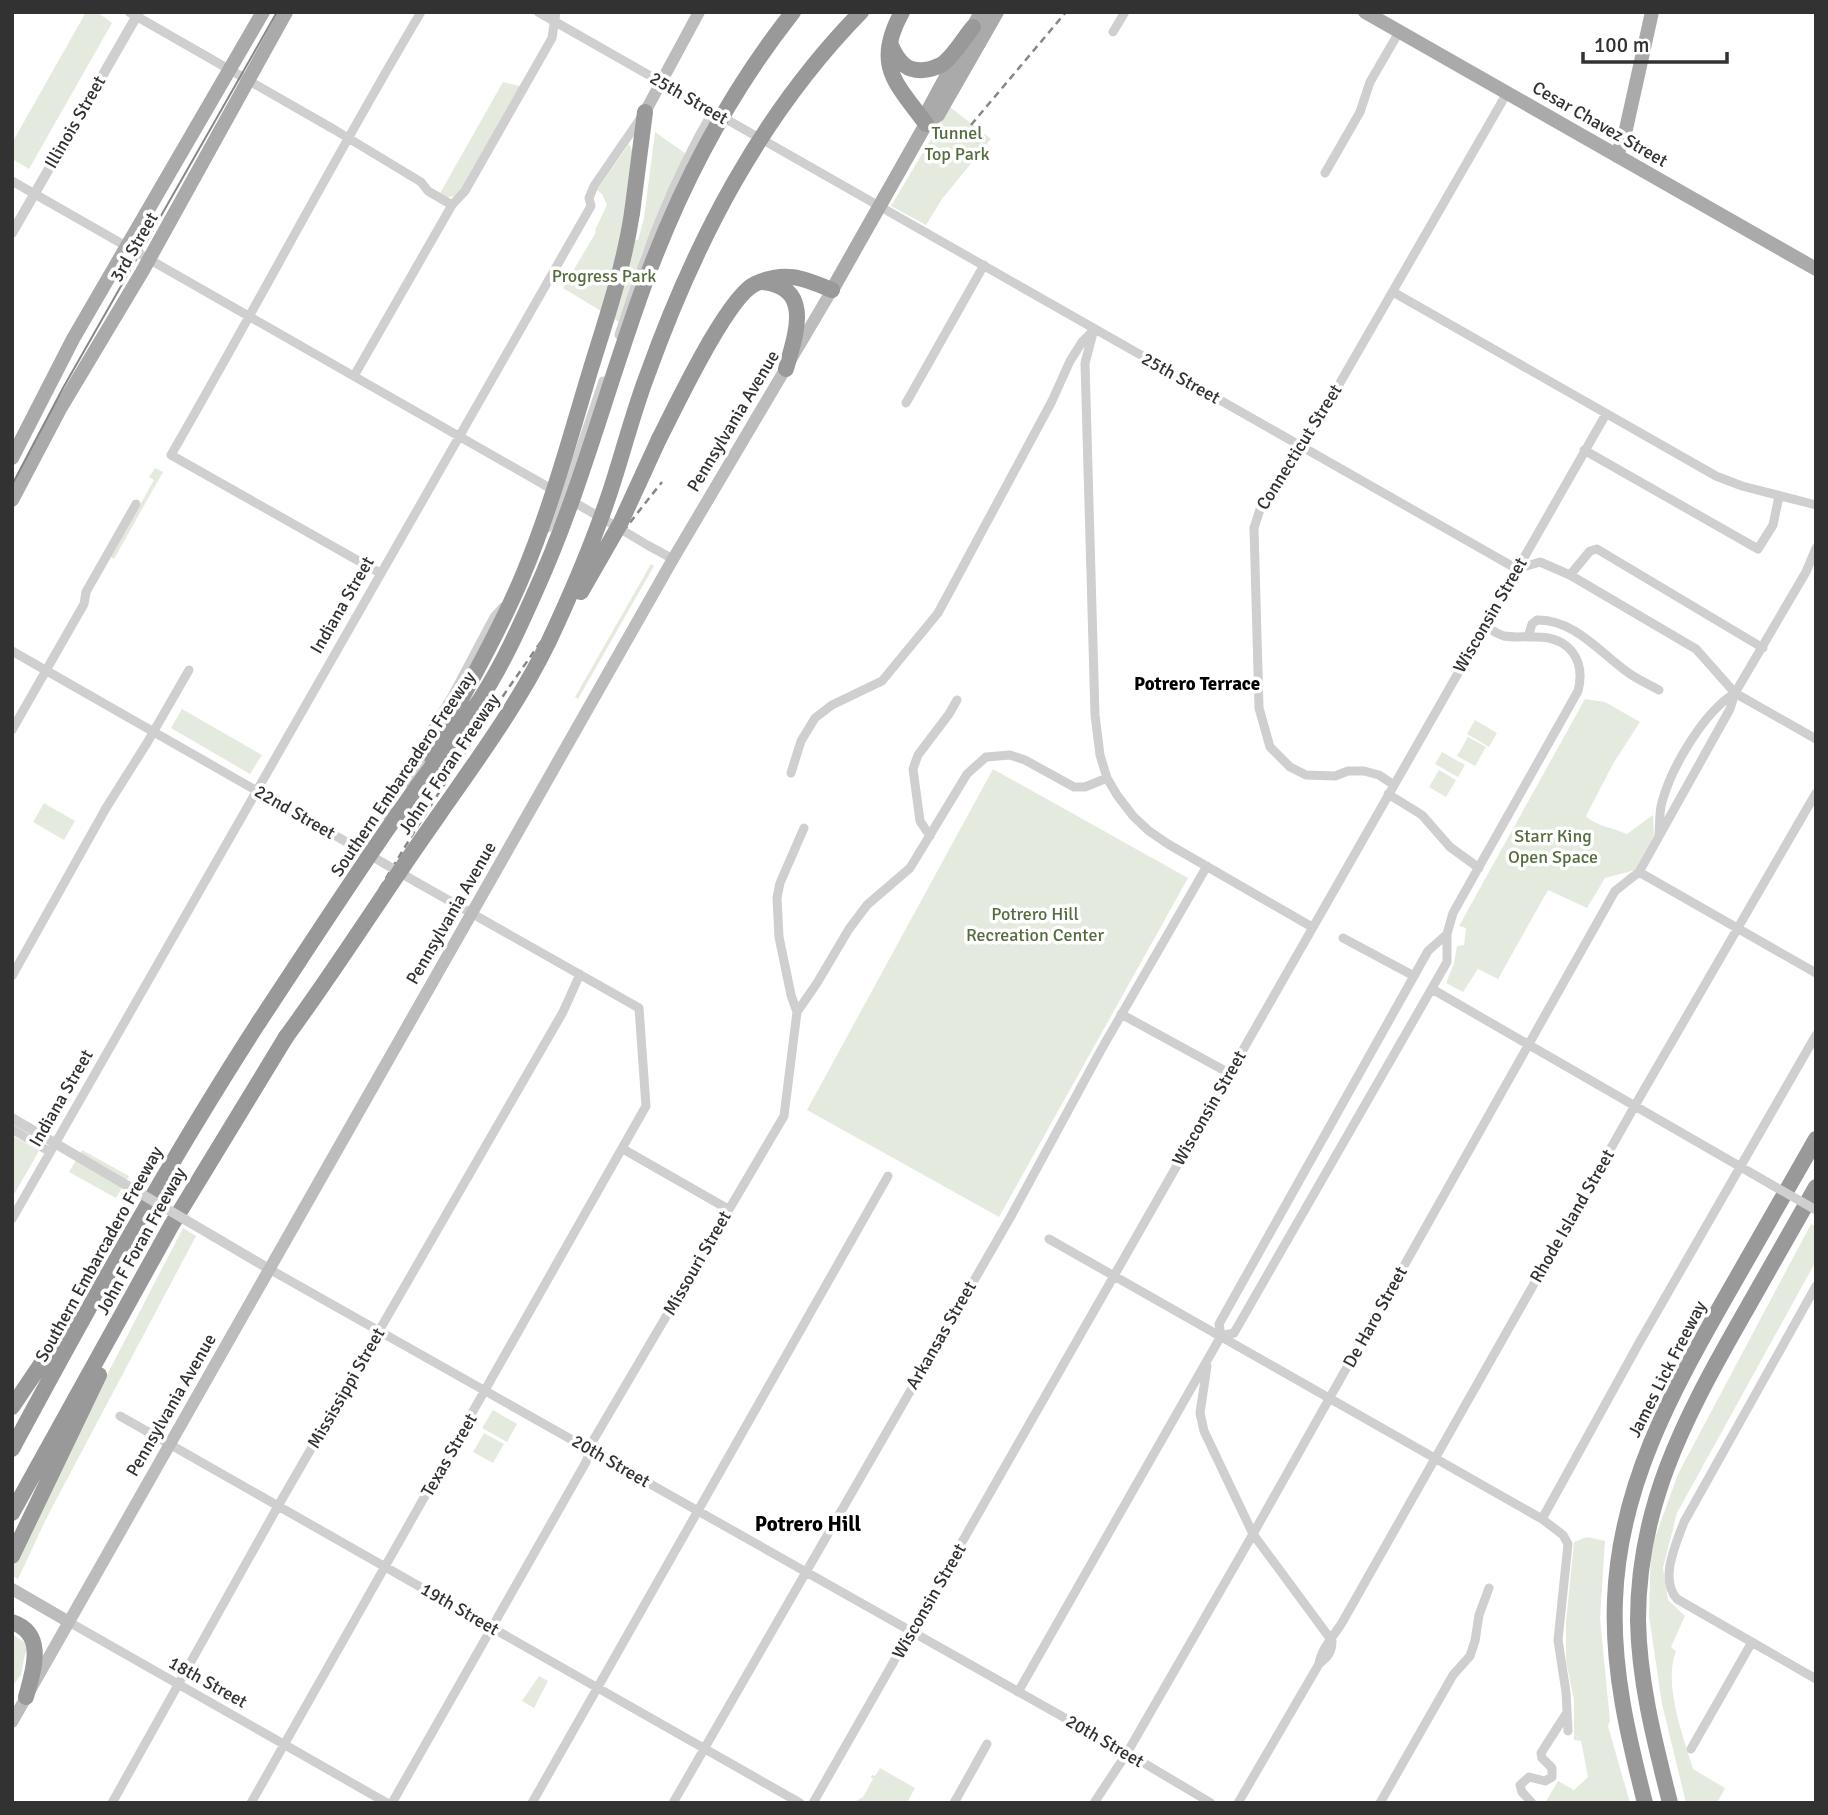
<svg xmlns="http://www.w3.org/2000/svg" width="1828" height="1815" font-family="Signika,sans-serif">
<style>
.green{fill:#e4ebde}
.lines{fill:none;stroke-linecap:round;stroke-linejoin:round}
.minor{stroke:#cfcfcf;stroke-width:9}
.tertiary{stroke:#cfcfcf;stroke-width:10}
.secondary{stroke:#bcbcbc;stroke-width:12}
.primary{stroke:#aaa;stroke-width:14}
.motorway{stroke:#999;stroke-width:16}
.tram{stroke:#878787;stroke-width:2}
.rail{stroke:#878787;stroke-width:2.5;stroke-dasharray:7 5;stroke-linecap:butt}
.minor-bridge{stroke:#cfcfcf;stroke-width:9}
.tertiary-bridge{stroke:#cfcfcf;stroke-width:10}
.motorway-bridge{stroke:#999;stroke-width:16}
.labels{text-anchor:middle;dominant-baseline:central;stroke-width:7;stroke-linejoin:round;paint-order:stroke}
.street-label{font-size:18px;fill:#323232;stroke:#fff}
.park-label{font-size:18px;fill:#536d3f;stroke:#fff}
.neighbourhood-label{font-size:19px;font-weight:bold;fill:#000;stroke:#fff}
.quarter-label{font-size:21px;font-weight:bold;fill:#000;stroke:#fff}
</style>
<rect width="100%" height="100%" fill="#fff"/>
<path class="green" d="M86,12h11l15,11 -83,146 -17,-10v-16z
M503,82l17,4 -59,105 -6,5 -11,2 -5,-3z
M950,107l41,32 -49,60 -16,26 -35,-19z
M655,132l34,24 -46,94 -24,72 -56,-34 33,-56 -1,-2 12,-25 -5,-11 -5,-4 32,-46 4,8 -12,89 17,-1 6,-22z
M155,468l8,4 -49,87 -3,-2 43,-77 -5,-3z
M651,564l3,2 -76,133 -3,-2z
M1585,699l20,3 35,20 -27,42 -27,52c10,10 27,12 41,18l26,-19 1,20 -19,35 -30,8 -18,30 -39,-18 -50,89 -20,-10 -15,23 -17,-9 8,-20 3,-17 7,-1 2,-17 -7,-2z
M182,709l80,46 -12,19 -79,-46z
M1475,720l22,13 -8,14 -22,-13z
M1468,737l18,10 -11,19 -18,-10z
M1442,752l23,13 -7,12 -23,-13z
M993,769l195,109 -189,339 -192,-107z
M1439,770l17,10 -10,17 -17,-10z
M44,803l31,18 -11,19 -31,-18z
M12,1135l27,16 -27,47z
M82,1150l47,26 -13,22 -47,-26z
M1811,1224l5,2v35l-139,252 -14,55 5,32 17,16 -14,31 5,4c-13,33 7,85 17,118l32,19 -8,15h-31l-24,-99 -13,-88 2,-67 27,-75z
M183,1228l13,8 -149,281 -29,62 -6,-3v-7l97,-198z
M493,1410l24,14 -10,18 -25,-14z
M484,1433l20,11 -11,19 -20,-11z
M1587,1537l18,4 -5,77 10,103 -2,5 22,77h-85l13,-22 16,9 14,-13 -7,-36 -7,-1v-40l-8,-39v-39l8,-80z
M12,1634l12,8 4,10 -3,2 -4,21 -7,9z
M539,1676l9,5 -14,27 -12,-7z
M880,1768l35,20 -8,15 -51,-2 7,-4 10,-18 -2,-2 1,-2 3,1z"/>
<g class="lines">
<path class="minor" d="M129,12l206,118 86,52 7,9 24,14
M538,12l979,557 23,-7 30,13 126,74 39,44 81,46
M1113,32l12,-20
M1325,173l35,-61 10,-30 29,-50
M12,181l543,310
M1393,292l323,184 26,10 74,19
M1094,329l-9,34 10,352 5,40 7,23 10,17 16,21 16,15 19,13 144,83
M619,335c26,-80 51,-151 94,-224
M354,376l98,-171 13,-14 87,-153 4,-26
M906,403l78,-138
M1584,450l174,99 15,-24 6,-29
M570,500l42,24
M548,528l16,-31 39,-116
M649,546l24,13
M380,573l-209,-118c85,-147 163,-297 250,-443
M1570,575l20,-24 7,-2 166,99
M1528,637l4,-13 5,-4c38,-1 65,35 93,54 9,6 20,11 29,16
M12,651l359,205
M12,730l72,-126 2,-12 50,-88
M791,773l10,-32 14,-23 17,-13 50,-24 56,-68 114,-212 18,-40 12,-19 11,-11
M410,784l21,-33
M1394,785l-15,-10 -15,-4h-16l-13,5 -29,-1 -16,-8 -20,-20 -11,-39 -5,-180 9,-28 40,-53 204,-354
M1388,794l34,21 28,32 29,21
M388,818v-14l4,-12 59,-94 43,-81 9,-10
M1659,835c1,-11 0,-23 3,-33 10,-36 42,-90 73,-109
M930,836l-10,-15 -7,-52 5,-14 31,-41 8,-14
M1639,872l177,101
M1343,938l71,38
M12,976l94,-168 41,-65 42,-73
M1432,989l340,196
M797,1012l-6,-17 -12,-58 -2,-39 3,-15 24,-55
M1121,1014l108,59
M12,1129l38,23
M623,1149l105,60
M12,1219l579,-1013 -2,-8 5,-12 48,-70
M1049,1239l493,280 21,16 5,9 -10,96 8,52 2,39
M271,1270l856,483 84,50
M1816,1286l-132,236c-8,22 -25,57 -7,77l139,80
M1221,1336l13,-3 213,-371v-28l6,-21 125,-222c8,-31 -9,-54 -41,-54 -11,-1 -23,1 -33,-1 -7,-2 -14,-7 -20,-11
M1207,1366l-7,47 4,18 49,103 79,107
M120,1416l680,387
M1542,1519l97,-176 177,-308
M69,1622l318,181
M1319,1664c9,-7 13,-12 13,-23
M1018,1692l203,-356 -2,-12 195,-348 14,-25 19,-17
M1691,1749l61,-107
M112,1803l166,-297 285,-494 17,-38
M251,1803l395,-697 -7,-98 -221,-125
M392,1803l194,-341 8,-23 190,-323 13,-104 20,-29 32,-54 18,-24 43,-37 57,-94 19,-17 24,-2 15,5 49,27h11l22,-9
M532,1803l356,-627
M673,1803l337,-585 91,-168 106,-184
M813,1803l793,-1389
M954,1803l33,-59
M1094,1803l33,-50 126,-219 362,-643 24,-19 91,-163 5,-16 71,-121 10,-24
M1238,1803l81,-139c2,-16 16,-29 24,-43l298,-526 175,-302
M1380,1803l73,-128 17,-19 5,-15 4,-26 10,-27
M1532,1803l-10,-11 -2,-7 9,-8 16,4 7,-4v-9l-10,-10 -1,-5 25,-39"/>
<path class="tertiary" d="M12,233l127,-221
M213,1236l58,34"/>
<path class="secondary" d="M645,112l54,-100
M12,1589l57,33
M12,1722l661,-1163 159,-269"/>
<path class="primary" d="M1365,12l451,257
M926,124l12,-9 59,-103
M1617,156l9,-27 26,-117
M832,290l94,-166 2,-14 53,-98
M12,458l61,-119 190,-327
M12,500l48,-91 82,-137 144,-260"/>
<path class="motorway" d="M902,12c-29,53 -7,70 24,112
M890,43c8,20 18,31 40,26 6,-2 11,-3 15,-7 11,-10 19,-24 28,-35
M632,213l13,-101
M763,282c51,6 32,54 23,87
M659,439c16,-31 68,-142 96,-155 30,-14 48,-6 77,6
M12,1407l44,-65 18,-19
M12,1449c78,-145 158,-289 247,-427
M12,1513l159,-287 115,-189
M12,1556l87,-181
M12,1622c35,12 21,49 14,75
M1645,1803c-17,-67 -33,-134 -30,-203 4,-112 55,-205 109,-300 31,-54 61,-107 92,-161
M1670,1803c-15,-60 -31,-121 -32,-183 0,-112 45,-199 99,-294 26,-46 52,-92 79,-139"/>
<path class="tram" d="M12,485l51,-97 214,-376"/>
<path class="rail" d="M971,125l95,-113
M332,972c96,-173 206,-335 330,-490"/>
<path class="minor-bridge" d="M617,527l32,19
M373,857l45,26
M1772,1185l44,25"/>
<path class="tertiary-bridge" d="M12,1118l201,118"/>
<path class="motorway-bridge" d="M581,592l39,-68 39,-85
M431,756c31,-60 66,-119 92,-181 28,-67 47,-137 68,-207 16,-51 33,-102 41,-155
M259,1022c49,-74 97,-149 148,-221 24,-35 51,-67 74,-103 22,-34 39,-72 55,-108 47,-104 74,-215 114,-321 35,-92 82,-180 143,-257
M286,1037c53,-72 100,-148 152,-221 39,-56 81,-113 111,-175 23,-49 44,-98 61,-149 13,-39 23,-80 38,-119 48,-133 113,-259 213,-361"/>
</g>
<g class="labels">
<g class="street-label">
<text transform="translate(689 98) rotate(30)">25th Street</text>
<text transform="translate(75 122) rotate(-60)">Illinois Street</text>
<text transform="translate(1600 124) rotate(30)">Cesar Chavez Street</text>
<text transform="translate(134 247) rotate(-60)">3rd Street</text>
<text transform="translate(1181 378) rotate(29)">25th Street</text>
<text transform="translate(733 421) rotate(-59)">Pennsylvania Avenue</text>
<text transform="translate(1299 447) rotate(-58)">Connecticut Street</text>
<text transform="translate(342 605) rotate(-60)">Indiana Street</text>
<text transform="translate(1490 615) rotate(-60)">Wisconsin Street</text>
<text transform="translate(449 764) rotate(-56)">John F Foran Freeway</text>
<text transform="translate(403 774) rotate(-56)">Southern Embarcadero Freeway</text>
<text transform="translate(295 812) rotate(30)">22nd Street</text>
<text transform="translate(451 913) rotate(-60)">Pennsylvania Avenue</text>
<text transform="translate(61 1098) rotate(-60)">Indiana Street</text>
<text transform="translate(1209 1108) rotate(-60)">Wisconsin Street</text>
<text transform="translate(1572 1216) rotate(-60)">Rhode Island Street</text>
<text transform="translate(141 1241) rotate(-61)">John F Foran Freeway</text>
<text transform="translate(99 1254) rotate(-61)">Southern Embarcadero Freeway</text>
<text transform="translate(697 1263) rotate(-60)">Missouri Street</text>
<text transform="translate(1375 1317) rotate(-61)">De Haro Street</text>
<text transform="translate(941 1335) rotate(-60)">Arkansas Street</text>
<text transform="translate(1667 1369) rotate(-63)">James Lick Freeway</text>
<text transform="translate(346 1388) rotate(-60)">Mississippi Street</text>
<text transform="translate(171 1405) rotate(-60)">Pennsylvania Avenue</text>
<text transform="translate(449 1455) rotate(-60)">Texas Street</text>
<text transform="translate(611 1461) rotate(30)">20th Street</text>
<text transform="translate(929 1601) rotate(-60)">Wisconsin Street</text>
<text transform="translate(460 1609) rotate(30)">19th Street</text>
<text transform="translate(208 1682) rotate(29)">18th Street</text>
<text transform="translate(1105 1741) rotate(30)">20th Street</text>
</g>
<g class="park-label">
<text x="957" y="133">Tunnel<tspan x="957" dy="21">Top Park</tspan></text>
<text x="604" y="276">Progress Park</text>
<text x="1553" y="836">Starr King<tspan x="1553" dy="21">Open Space</tspan></text>
<text x="1035" y="914">Potrero Hill<tspan x="1035" dy="21">Recreation Center</tspan></text>
</g>
<g class="neighbourhood-label">
<text x="1197" y="684">Potrero Terrace</text>
</g>
<g class="quarter-label">
<text x="808" y="1524">Potrero Hill</text>
</g>
</g>
<rect width="1828" height="1815" fill="none" stroke="#323232" stroke-width="28"/>
<path d="M1583 52v10h144v-10" fill="none" stroke="#323232" stroke-width="3.5"/>
<text x="1594" y="52" font-size="21" fill="#323232" stroke="#ffffff" stroke-width="5" paint-order="stroke">100 m</text>
</svg>
